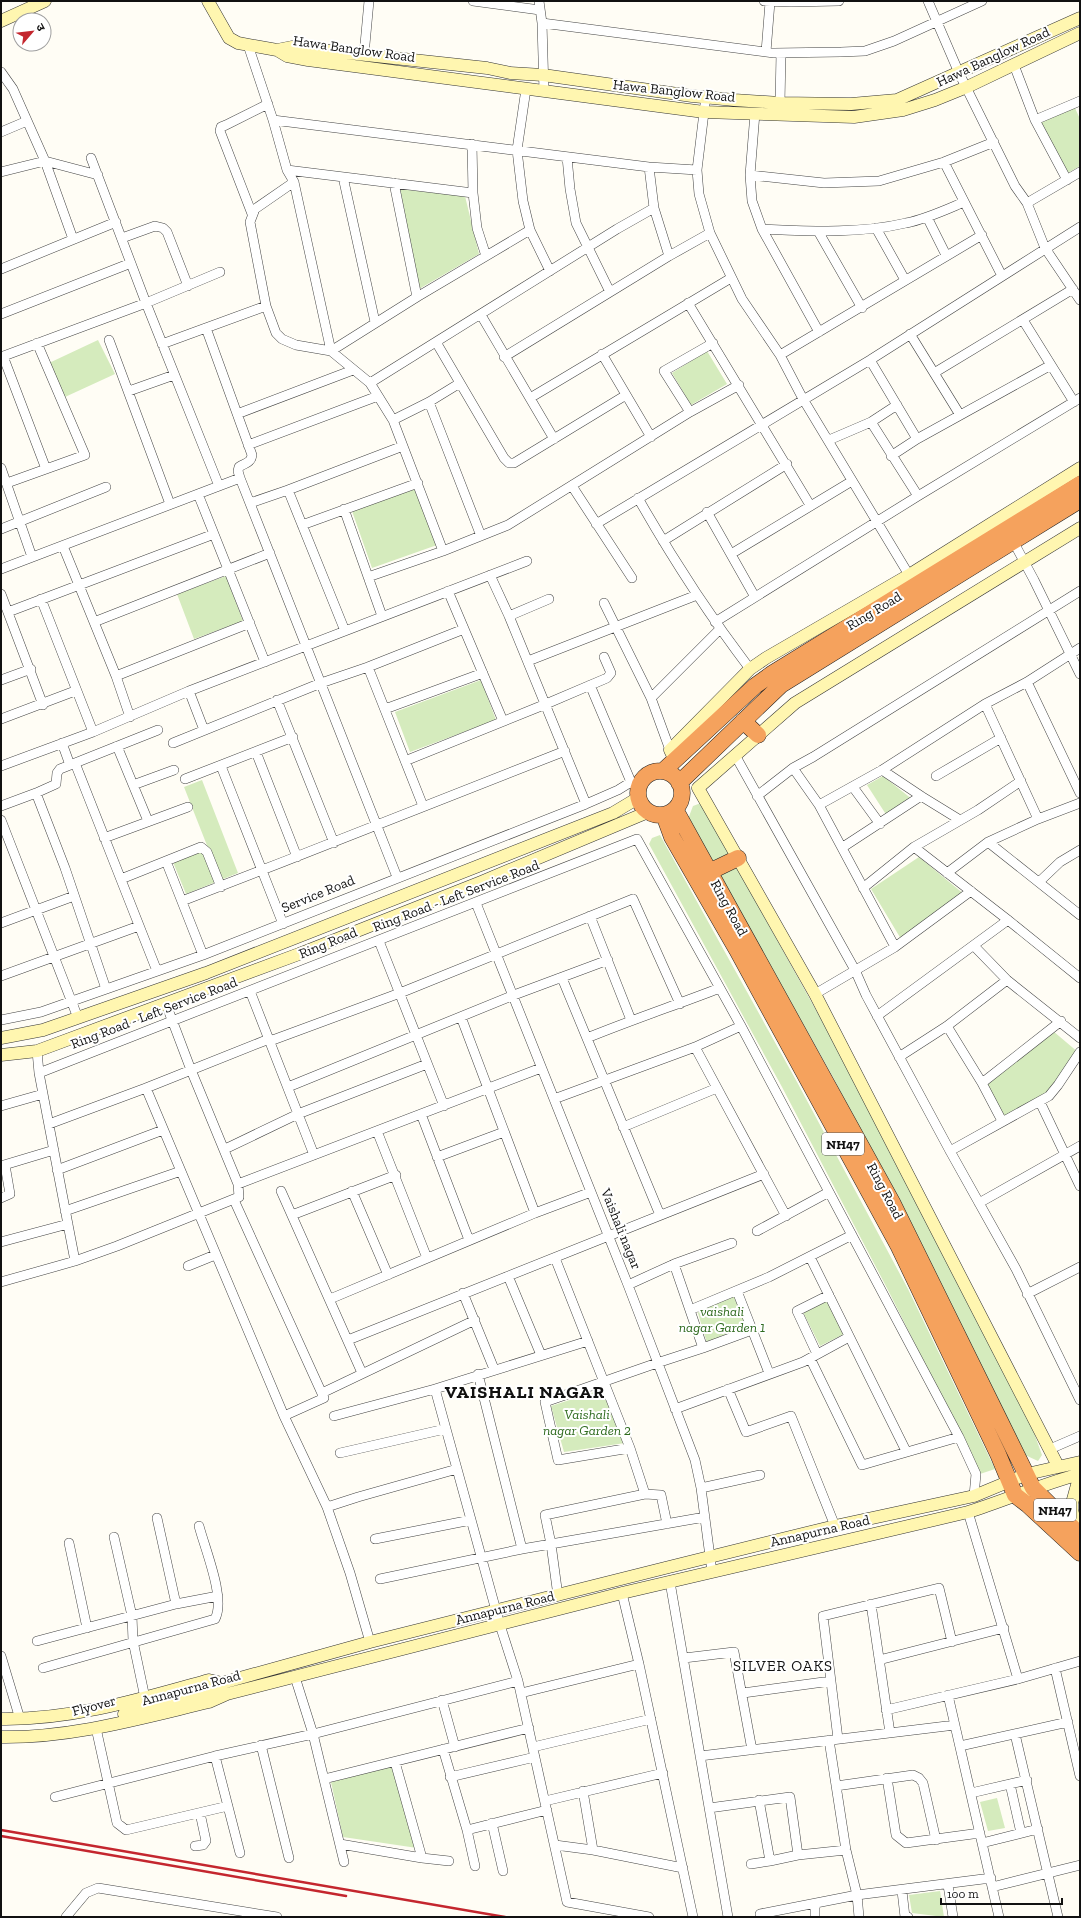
<svg xmlns="http://www.w3.org/2000/svg" width="1081" height="1918" font-family="'Zilla Slab','Noto Sans Devanagari',serif">
<style>
.green{fill:#d5ebbd}
.lines{fill:none;stroke-linecap:round;stroke-linejoin:round}
.street-casing{stroke:#444;stroke-width:10}
.secondary-casing{stroke:#333;stroke-width:13}
.highway-casing{stroke:#222;stroke-width:17}
.street{stroke:#fff;stroke-width:9}
.secondary{stroke:#fff6b0;stroke-width:12}
.highway{stroke:#f5a25d;stroke-width:16}
.rail{stroke:#c4262e;stroke-width:2.5}
.labels{text-anchor:middle;dominant-baseline:central;stroke-width:4;stroke-linejoin:round;paint-order:stroke}
.shield{fill:#fff;stroke:#585858;stroke-width:1}
.shield-label{font-size:13px;font-weight:bold;fill:#111}
.street-label{font-size:14px;fill:#111;stroke:#fff}
.park-label{font-size:14px;font-style:italic;fill:#2f6b1f;stroke:#fff}
.neighbourhood-label{font-size:15px;letter-spacing:1px;fill:#111;stroke:#fff}
.district-label{font-size:18px;font-weight:bold;letter-spacing:1px;fill:#111;stroke:#fff}
</style>
<rect width="100%" height="100%" fill="#fffdf5"/>
<path class="green" d="M1075,108l5,11v47l-14,8 -25,-52z
M398,189l67,7 14,58 -60,35z
M98,340l17,34 -50,23 -16,-34z
M707,351l20,33 -36,21 -19,-32z
M417,488l20,57 -65,23 -20,-57z
M226,576l17,45 -49,18 -17,-45z
M481,680l15,40 -86,32 -15,-40z
M883,776l30,24 -26,16 -20,-31z
M202,780l36,93 -52,21 -13,-32 35,-14 -24,-61z
M701,803l121,218 211,409 9,25 -4,6 -13,-6 -192,-378 -145,-258 5,-13z
M660,835l137,247 111,207 87,180 -15,5 -91,-182 -107,-205 -133,-243 3,-6z
M919,857l46,38 -64,44 -30,-50z
M1053,1031l26,22 -37,46 -39,19 -17,-34z
M733,1295l15,32 -41,16 -10,-33z
M827,1300l17,34 -24,12 -17,-34z
M604,1389l21,54 -61,9 -13,-46z
M393,1765l24,83 -74,-11 -12,-55z
M997,1798l8,30 -17,3 -8,-29z
M940,1891l4,26 -32,-4 -3,-18z"/>
<g class="lines">
<defs>
<path id="street" d="M473,1l67,9
M539,1l3,22 2,68
M764,1l27,1 48,-1
M928,1l31,72 56,113 12,17 18,45 35,52
M542,23l232,30 67,-1 24,-1 29,-10 88,-40
M248,45l25,75 14,50 7,12 -39,27 -5,13 16,84 10,27 6,6 14,6 35,6 86,-54 113,-67
M766,52l4,-50
M364,55l5,-54
M1014,65l21,55 32,60
M1,72l12,17 32,72 28,78
M526,89l-9,61 6,51 7,29 20,41
M706,96l-9,74 2,24 11,39 32,66 38,56 23,44 106,176
M780,103l1,-50
M755,113l-5,62 2,26 10,28 57,103
M273,120l376,47 48,3
M1035,120l45,-19
M1,132l26,-11
M472,144l1,49 4,35 9,28
M567,157l3,32 6,34 34,69
M91,158l55,145 73,183
M944,162l58,114
M649,167l5,41 15,48
M287,170l186,23
M1,172l44,-11 53,14
M750,175l74,8 55,-2 65,-19 50,-20
M343,177l32,145
M294,182l37,169 39,32 23,37 50,131
M394,183l23,114
M1027,203l53,-31
M252,214l-32,-83 1,-4 5,-2 42,-21
M927,217l19,38
M876,228l29,52
M762,229c48,2 97,5 144,-6 20,-4 39,-13 58,-21
M818,231l44,77
M122,238l33,-12 8,2 4,4 21,54
M1,269l115,-47
M688,303l122,202
M1,314l130,-51
M481,315l73,124
M1023,320l51,82
M206,328l46,127c-1,8 -7,8 -13,12l-1,4 2,7 157,399
M910,334l50,81
M109,340l61,164
M436,342l68,116 5,5h5l112,-68
M162,344l104,-38
M602,354l49,83
M780,355l202,-120
M3,356l43,113
M1,357l145,-54 74,-31
M504,357l165,-101 41,-23
M870,360l47,79
M934,373l139,-84
M370,383l247,-154 37,-21
M129,391l45,-16
M530,398l201,-120
M429,402l52,134
M690,412l-26,-41 49,-28
M237,414l116,-44
M393,420l36,-18 31,-19
M871,422l47,74
M829,440l42,-18 26,-17
M248,445l130,-49
M891,456l26,-17 134,-74
M1,468l31,89
M7,483l78,-28 -48,-112
M572,486l60,92
M288,490l57,141
M198,494l67,168
M638,498c34,60 71,117 112,171
M250,503l38,-13 115,-44
M344,509l38,107
M707,512l48,85
M596,524l274,-164 210,-133
M302,525l116,-42
M1,529l105,-42
M663,541l124,-77
M1013,541l21,39 46,94
M63,546l53,130 14,41
M731,554l121,-73
M1,569l239,-91
M490,575l19,41 77,188
M368,577l75,-26 65,-26 182,-113 49,-27
M448,591l55,130
M1,594l42,111
M41,599l52,133
M604,603l47,95 19,52
M8,612l206,-78
M509,616l40,-17
M94,622l176,-69
M715,622l203,-126 162,-98
M528,661l169,-66
M368,667l55,139
M116,676l134,-53
M1,680l30,-11
M1027,682l53,111
M590,685l41,97
M189,691l15,39
M651,698l69,-69
M277,700l57,143
M985,704l53,115
M385,709l98,-36
M1,719l74,-28
M62,743l8,22
M173,743l148,-60 47,-16 96,-38
M117,746l31,75
M256,752l41,105
M735,755l120,215 11,25 84,156 66,118 64,131
M405,761l141,-57 61,-26 4,-5 -7,-16
M75,763l82,208
M1,766l92,-34 96,-41 338,-130
M221,766l62,158
M793,768l26,37 76,142
M936,776l65,-38
M185,779l108,-42
M133,785l41,-15
M853,787l27,37
M36,793l20,-9 1,-11 3,-4 98,-39
M757,796l36,-28 20,-11 267,-166
M921,796l39,24
M819,805l63,-35 103,-66 42,-22 53,-34
M1,806l35,-13 29,75 41,121
M1,820l77,198
M104,838l84,-31
M988,842l92,73
M843,847l78,-51 -39,-26
M914,847l94,73 72,58
M166,861l37,94
M947,873l41,-31 50,-23 42,-16
M121,879l80,-32 6,5 14,35
M1039,882l21,-20 20,-12
M863,888l51,-41 64,-37 43,-29
M182,901c128,-49 255,-100 383,-150
M476,903l152,382 67,175 6,28 11,84
M590,916l41,104
M1,923l73,-27
M379,941l65,165
M974,946l33,34 73,58
M1,976l138,-50
M562,978l98,237
M250,991l64,164
M815,994l80,-47 76,-56
M877,1016l131,-96
M461,1017l74,196
M1,1020l40,-8 162,-57 383,-151 32,-14 13,-8 7,5
M947,1026l35,57 20,38
M587,1038c44,-18 89,-33 133,-50
M270,1041l130,-48 233,-94 47,105
M695,1047l91,169
M37,1051l2,22 36,188
M899,1057l48,-31 60,-46
M39,1073l598,-234 104,187 218,411 17,37 -2,22
M982,1083l79,-62
M288,1087l226,-92 94,-35
M146,1088l138,328 43,91 23,66 20,69
M554,1099l141,-52 46,-21
M1040,1102l40,84
M1,1106l42,-12
M421,1114l48,126
M49,1124l97,-36 118,-47
M623,1127l94,-39
M377,1131l50,127
M225,1149l73,-35 129,-50
M950,1151l99,-55 9,-11 22,-33
M437,1157l67,-25
M1,1166l53,-16
M57,1170l106,-40
M238,1184l303,-116
M281,1191l81,182
M352,1191l36,84
M1,1198l9,-4 -5,-29
M234,1200l90,198 -40,18
M979,1203l101,-57
M65,1211l116,-40
M292,1215l104,-40
M757,1231l72,-39
M1,1242l67,-18
M810,1257l96,194
M555,1258l75,190 15,46
M674,1264l29,84
M188,1266l27,-11
M508,1276l33,79
M1,1282l74,-21 42,-15 122,-49 -1,-13 -47,-114 -25,-66
M628,1285l46,-21 58,-21
M737,1291l32,82
M463,1293l31,76
M1027,1294l53,-27
M330,1299l205,-86 56,-21
M690,1310l79,-33 83,-42
M348,1340l416,-166
M817,1354l-20,-43 32,-16
M810,1358l52,107 97,-28
M478,1374l44,175
M435,1389l65,236 18,56 49,221 82,15
M728,1389l18,43 45,-16 44,110
M322,1393l153,-73
M675,1409l128,-47 46,-25
M334,1416l101,-27 153,-48
M630,1448l-72,12 -13,-58 112,-39 46,-15 49,-18
M1050,1449l30,-13
M340,1453l105,-24
M701,1488l59,-13
M327,1507l31,-10 99,-28
M968,1512l50,167
M157,1518l19,86
M114,1537l18,79 1,25 12,57
M375,1539l96,-19
M69,1543l18,85
M380,1579l142,-30 29,-5 -6,-29 100,-21 16,1 6,29
M670,1582l58,335
M622,1593l17,71 54,253
M558,1596l-7,-52 154,-27
M871,1604l19,129
M37,1641l139,-37 42,-8
M1,1656l19,63
M684,1658l50,-6 18,98
M879,1660l125,-32
M43,1668l172,-49c11,-20 -10,-70 -16,-93
M1055,1668l25,108
M295,1677l18,57 31,128
M521,1693l118,-29
M743,1693l88,-12
M948,1695l51,222
M442,1700l13,47
M886,1710l132,-31 62,-18
M96,1728l21,95 9,7 102,-24
M1015,1734l43,183
M838,1739l-15,-123 116,-28 13,54
M829,1740l17,110 11,45 2,22
M261,1745l28,113
M960,1746l108,-24
M533,1747l118,-28
M443,1749l24,81 8,36
M215,1756l25,97
M700,1756l255,-31
M395,1762l27,96
M450,1777l85,-20
M887,1778l9,57 10,8 74,-10
M324,1779l205,-51
M1010,1784l11,49
M836,1786l77,-11 6,3 4,5 13,57
M583,1791l10,59
M971,1793l56,-13
M55,1797l160,-41 98,-22 205,-53
M759,1800l11,61 28,-6 48,-5
M545,1801l118,-28
M709,1808l81,-11 8,58
M492,1823l11,48
M467,1830l80,-20
M982,1843l56,-14
M340,1844l82,14 27,3
M555,1845l38,5 90,18
M195,1846l8,-1 3,-4 -6,-28
M751,1864l19,-3
M948,1885l5,32
M992,1887l88,-22
M902,1891l3,26h3
M815,1904v13
M66,1917l20,-24 12,-5 179,29
M761,1917l-1,-3 97,-19 134,-17"/>
<path id="secondary" d="M208,1l21,37 9,5 39,7 10,6 21,4 396,52 150,5 49,-7 32,-10 32,-13 113,-54
M1,21l44,-20
M277,50l15,-3 195,21 23,5 33,2 149,21 42,4 46,3 71,1 46,-4 183,-82
M675,760l-5,-10 80,-81 16,-11 143,-83 171,-107
M1,1038l42,-8 163,-57 407,-160 25,-15
M1,1055l36,-4 262,-97 182,-72 167,-70
M1058,1466l-243,-472 -117,-206 97,-85 285,-175
M1078,1532l-6,-22v-7l8,-29
M124,1714l92,-24 6,-7
M1,1719c72,1 140,-20 208,-39l13,3 148,-41 295,-74 170,-42 139,-30 53,-22 53,-12
M1,1737c71,1 140,-19 208,-35l18,-8 395,-101 346,-81c38,-12 74,-28 112,-38"/>
<path id="highway" d="M743,721l15,14
M638 793a22 22 0 1 1 44 0a22 22 0 1 1-44 0Z
M663,771l92,-85 18,-13 307,-189
M679,783l102,-98 299,-185
M675,809l217,393 141,286 47,47
M664,815l8,22 65,113 162,297 99,207 17,41 13,10 52,48
M709,872l29,-14"/>
</defs>
<use href="#street" class="street-casing"/>
<use href="#secondary" class="secondary-casing"/>
<use href="#highway" class="highway-casing"/>
<use href="#street" class="street"/>
<use href="#secondary" class="secondary"/>
<use href="#highway" class="highway"/>
<path class="rail" d="M1,1830l504,87
M1,1836l345,60"/>
</g>
<g class="labels">
<g class="shield">
<rect x="822" y="1133" width="42" height="22" rx="3"/>
<rect x="1034" y="1499" width="42" height="22" rx="3"/>
</g>
<g class="shield-label">
<text x="843" y="1144">NH47</text>
<text x="1055" y="1510">NH47</text>
</g>
<g class="street-label">
<text transform="translate(354 49) rotate(8)">Hawa Banglow Road</text>
<text transform="translate(993 57) rotate(-25)">Hawa Banglow Road</text>
<text transform="translate(674 91) rotate(6)">Hawa Banglow Road</text>
<text transform="translate(874 611) rotate(-31)">Ring Road</text>
<text transform="translate(318 894) rotate(-22)">Service Road</text>
<text transform="translate(456 896) rotate(-21)">Ring Road - Left Service Road</text>
<text transform="translate(729 908) rotate(61)">Ring Road</text>
<text transform="translate(328 943) rotate(-22)">Ring Road</text>
<text transform="translate(154 1013) rotate(-21)">Ring Road - Left Service Road</text>
<text transform="translate(885 1191) rotate(62)">Ring Road</text>
<text transform="translate(621 1229) rotate(68)">Vaishali nagar</text>
<text transform="translate(820 1531) rotate(-13)">Annapurna Road</text>
<text transform="translate(505 1608) rotate(-14)">Annapurna Road</text>
<text transform="translate(191 1688) rotate(-15)">Annapurna Road</text>
<text transform="translate(94 1706) rotate(-15)">Flyover</text>
</g>
<g class="park-label">
<text x="722" y="1311">vaishali<tspan x="722" dy="16">nagar Garden 1</tspan></text>
<text x="587" y="1414">Vaishali<tspan x="587" dy="16">nagar Garden 2</tspan></text>
</g>
<g class="neighbourhood-label">
<text x="783" y="1666">SILVER OAKS</text>
</g>
<g class="district-label">
<text x="525" y="1392">VAISHALI NAGAR</text>
</g>
</g>
<rect width="1081" height="1918" fill="none" stroke="#111111" stroke-width="4"/>
<g transform="translate(32 32) rotate(62)"><circle r="19" fill="#ffffff" stroke="#a0a0a0"/>
<path d="M0-3L7 15L0 10L-7 15Z" fill="#c4262e"/>
<text y="-6" font-size="11" font-weight="bold" text-anchor="middle" fill="#111111">उ</text>
</g>
<path d="M941 1898v6h121v-6" fill="none" stroke="#111111" stroke-width="2"/>
<text x="947" y="1898" font-size="12" fill="#111111" stroke="#ffffff" stroke-width="3" paint-order="stroke">100 m</text>
</svg>
